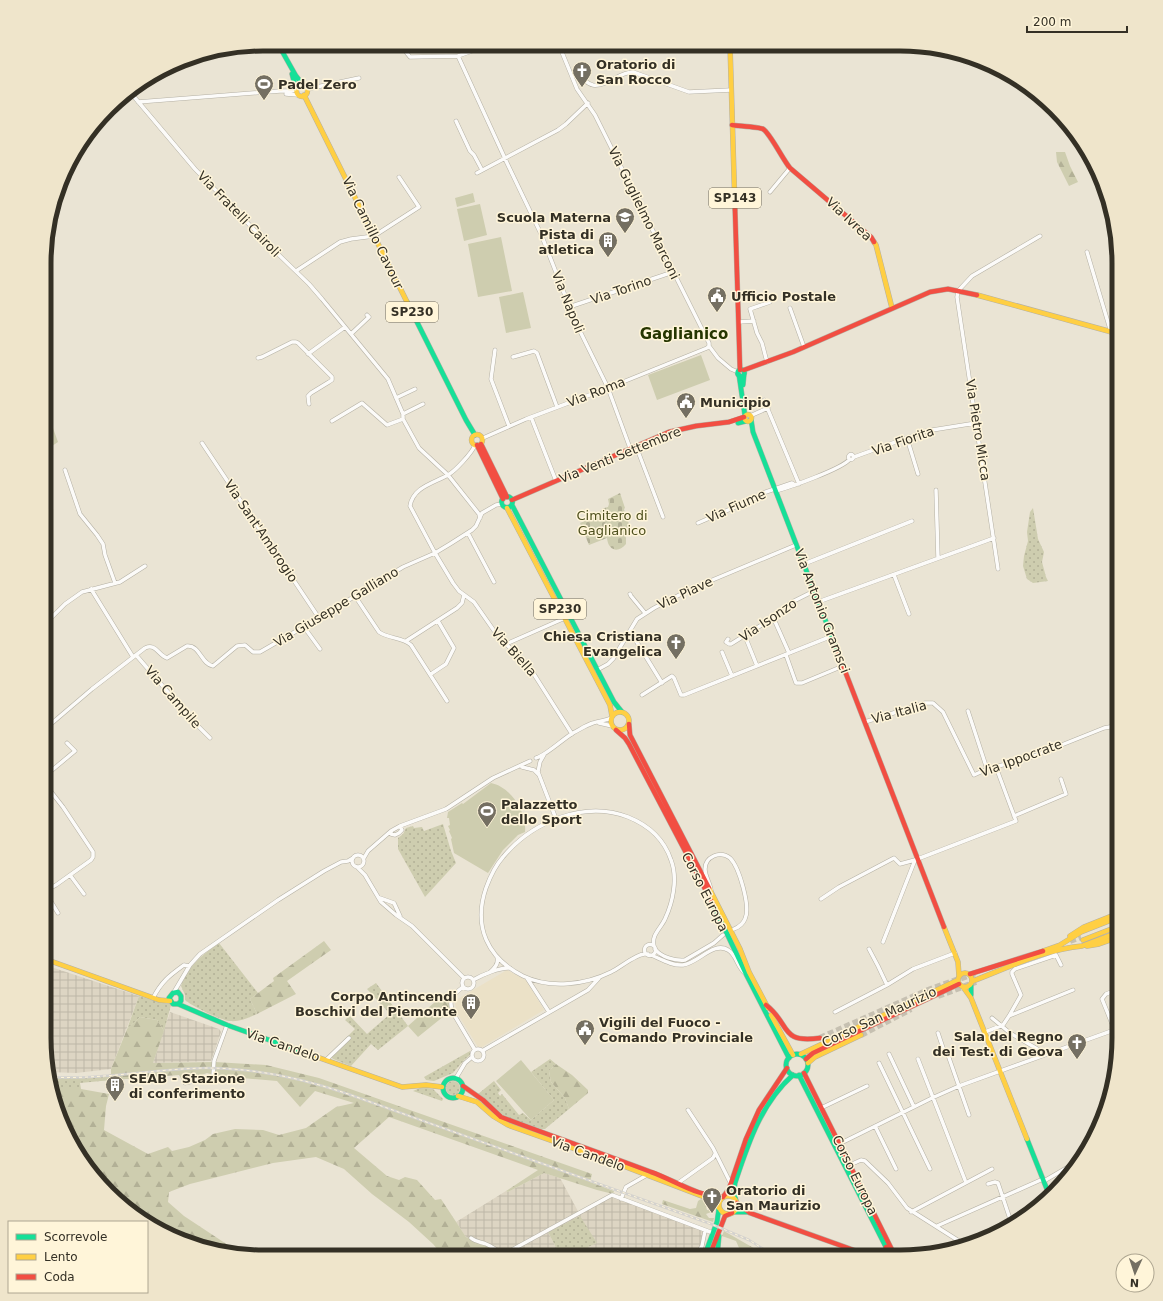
<svg xmlns="http://www.w3.org/2000/svg" width="1163" height="1301" font-family="'DejaVu Sans',sans-serif">
<style>
.built{fill:#ebe1c7}
.industrial{fill:url(#industrial-grid)}
.grass{fill:url(#grass-dots)}
.forest{fill:url(#forest-firs)}
.cemetery{fill:url(#cemetery-stones)}
.pitch{fill:#cecdaf}
.lines{fill:none;stroke-linecap:round;stroke-linejoin:round}
.highway-tunnel{stroke:#c6c0b1;stroke-width:6;stroke-dasharray:6 3;stroke-linecap:butt}
.street-casing{stroke:#b4b0a4;stroke-width:4.5}
.fast-casing{stroke:#b4b0a4;stroke-width:5.5}
.slow-casing{stroke:#b4b0a4;stroke-width:5.5}
.jam-casing{stroke:#b4b0a4;stroke-width:5.5}
.street{stroke:#fcfbf9;stroke-width:3.5}
.fast{stroke:#16e098;stroke-width:4.5}
.slow{stroke:#ffcf43;stroke-width:4.5}
.jam{stroke:#f24e42;stroke-width:4.5}
.rail-casing{stroke:#d4d2ce;stroke-width:2.5}
.rail{stroke:#fff5d9;stroke-width:1;stroke-dasharray:3;stroke-linecap:butt}
.labels{text-anchor:middle;dominant-baseline:central;stroke-width:3;stroke-linejoin:round;paint-order:stroke}
.shield{fill:#fff5d9;stroke:#716b5b;stroke-width:1}
.shield-label{font-size:12px;font-weight:bold;fill:#343025}
.poi-label{font-size:13px;font-weight:bold;fill:#343025;stroke:#fff5d9;text-anchor:start}
.street-label{font-size:13px;fill:#343025;stroke:#fff5d9}
.park-label{font-size:13px;fill:#4d4f1d;stroke:#fff5d9}
.quarter-label{font-size:15px;font-weight:bold;fill:#263600;stroke:#fff5d9}
.rim{fill:none;stroke:#343025;stroke-width:5}
</style>
<defs>
<pattern id="industrial-grid" width="8" height="8" patternUnits="userSpaceOnUse"><rect width="8" height="8" fill="#ddd5c3"/><path d="M0 4h8M4 0v8" fill="none" stroke="#beb7a7"/></pattern>
<pattern id="grass-dots" width="8" height="8" patternUnits="userSpaceOnUse"><rect width="8" height="8" fill="#cecdaf"/><path d="M2 2h.1M6 6h.1" fill="none" stroke="#b2b096" stroke-width="1.8" stroke-linecap="round"/></pattern>
<pattern id="forest-firs" width="22" height="20" patternUnits="userSpaceOnUse"><rect width="22" height="20" fill="#cecdaf"/><path d="M5 1l3.5 6h-7zM16 11l3.5 6h-7z" fill="#b2b096"/></pattern>
<pattern id="cemetery-stones" width="16" height="16" patternUnits="userSpaceOnUse"><rect width="16" height="16" fill="#cecdaf"/><path d="M2 7V4a2 2 0 0 1 4 0v3zM10 15v-3a2 2 0 0 1 4 0v3z" fill="#b2b096"/></pattern>
</defs>
<rect width="100%" height="100%" fill="#eae4d4"/>
<path class="built" d="M507,970l19,10 18,30 -62,37h-4l-21,-34 -2,-9 1,-4z"/>
<path class="industrial" d="M45,965l94,31 -28,73 -35,4 -28,-1 -4,-20z
M170,1012l49,17 2,3 -10,29 -58,2z
M544,1173l16,5 19,35 33,-18 90,34 3,15 -8,11 -4,2h-100l-5,-10 8,-4 -48,-11 13,25h-58l-17,-11 -20,-9 -10,-15 50,-31 2,1z"/>
<path class="grass" d="M1033,508l5,31 6,13 -2,10 4,15 2,4 -15,2 -6,-4 -4,-13 1,-10 4,-15 -1,-9 3,-20z
M443,824l8,27 5,12 -31,34 -27,-48v-11l5,-4 3,-6 7,-2 1,2 8,-1 2,4z
M219,943l39,50 -8,6 7,15c-9,4 -18,8 -27,7 -8,0 -40,-16 -45,-21v-5l-4,-9c8,-21 20,-30 38,-43z
M376,983l32,43 -30,24 -7,-6 -20,22 -18,-7 -4,-4 26,-26 -10,-9 5,-4 17,18 23,-20 -23,-25z
M139,996l19,6 12,2 1,1 -7,26 -7,-11 -17,-3 -13,12z
M470,1051v4l-5,4 -12,14 -19,8 -8,-1 -2,-3z
M550,1059l6,5 -7,7 2,11 14,16 4,11 -24,20h-4l-37,-13 -26,-22 16,-13 7,9 -3,3 2,3 2,-2 17,21 4,-2 8,7 23,-20 -23,-28z
M106,1076l-5,3v2l-21,2 1,6h-29l-2,-11h25z
M446 1088a7 7 0 1 1 14 0a7 7 0 1 1-14 0Z
M422,1087l11,2 10,10 -1,2 -29,-10z
M580,1216l17,27 -9,4 5,10h-32l-13,-25z"/>
<path class="forest" d="M1056,152h9l5,14 8,16 -9,4 -12,-24z
M53,428l5,14 -12,8v-21z
M324,941l7,9 -44,31 9,13 -39,20 -7,-15 24,-18 -1,-3z
M445,993l4,5v14l-31,25 -10,-11z
M140,1017l17,3 7,11 -11,32 62,-1 51,3 53,13 273,96 -2,8 24,9 -1,3 -16,-4 -53,-17 -36,19 -2,-1 32,-21 -149,-53 -35,31 33,28 12,4 6,-3 12,3 18,20 6,-1 25,38 20,9 17,11h-59l-11,-13 -24,-22 -37,-28 -28,-25 -28,-12 -43,6 -83,21 -21,8 -1,10 16,14 59,39 -37,-6 -52,-21 -36,-26 -37,-43 -25,-51 -4,-19h29l28,5 -3,12 -2,24 44,24 20,-7 4,4 17,-4 16,-7 8,-6 22,-5 28,1 16,5 27,-7 30,-21 18,-4 -39,-12 -15,16 -23,-26 -60,-5 -10,-3 -24,9 -4,-7 -78,6 -1,-2 11,-5v-5l16,-40z
M556,1064l16,11 16,15v3l-19,16 -4,-11 -14,-16 -2,-11z
M701,1199l3,1 3,10 7,1 -8,3 3,4h5l-1,4 -51,-18 1,-4 27,9 6,-1 2,-7z
M724,1231l45,26h-26l-7,-16 -14,-5z"/>
<path class="cemetery" d="M620,493l5,15 -1,1 5,15 -2,1 2,3 -1,3 -4,2 2,5v6c-8,10 -18,6 -19,-6l-18,7 -9,-22 19,-8c1,-6 5,-7 9,-8l1,-3 -1,-5z"/>
<path class="pitch" d="M473,193l2,9 -18,5 -2,-9z
M480,204l7,31 -23,6 -7,-32z
M501,237l11,54 -34,6 -10,-53z
M523,292l8,36 -25,5 -7,-36z
M701,355l9,25 -53,20 -9,-25z
M491,783c20,4 36,29 34,49l-7,3 -15,15 -15,23 -34,-20 -3,-14 1,-1 -3,-7 1,-1 -2,-4 2,-1 -1,-7h-2l1,-6 14,-9 1,1z
M521,1060l33,40 -23,20 -35,-39z"/>
<g class="lines">
<path class="highway-tunnel" d="M1070,941l11,-4
M938,996l38,-14
M861,1035l50,-26
M820,1038l108,-48 48,-17"/>
<defs>
<path id="street" d="M404,44l2,8 4,5 48,-1 31,-11
M512,45l48,4
M559,45l18,44 18,26 114,228v3l9,12 13,11 7,3
M458,56l49,107 34,71 34,87 33,67 22,60
M572,77l5,-2c5,2 10,9 16,10 14,2 26,-13 40,-13l56,20 42,-2
M307,89l52,-11
M130,92l65,77 85,87 29,28 13,15 66,80 15,35v5l16,29 29,27 31,39 1,4
M286,94l12,1
M138,102l142,-11h11l5,-1
M456,121l14,30 4,4 8,15
M477,173l81,-43 8,-6 22,-21
M770,192l20,-24
M1087,252l23,77v3
M296,271l44,-29 11,-3 23,-3 45,-29 -20,-30
M1114,304l5,19
M569,307l104,-35
M790,308l14,39
M739,322l15,-1
M351,334l18,-17 -2,-2
M495,350l-4,29 18,47
M308,354l37,-27
M513,357l21,-6 3,2 20,54
M258,358l4,-1 30,-15h4l2,1 34,34v3l-3,2 -18,11 -3,3 1,8
M767,362l-5,-19 -5,-10 -7,-24 20,-7
M396,398l19,-9
M764,400l35,84
M403,414l20,-10
M750,416l18,-8
M531,417l25,64
M332,421l30,-18 25,22 16,-6
M483,438l43,-19 82,-31 99,-40 2,-2
M907,438l11,36
M202,443l117,175
M475,445c-3,8 -20,26 -27,30 -14,8 -35,12 -38,31l25,47 18,30 6,8 15,11 23,33 33,33 42,66
M636,446l27,71
M848.5 457a2.5 2.5 0 1 1 5 0a2.5 2.5 0 1 1-5 0Z
M854,457l72,-26 50,-8
M65,470l15,44 17,21 6,9 2,11 10,28
M936,490l2,68
M776,491c14,-4 66,-22 74,-32
M698,523l58,-25 7,-5 29,-10 3,2
M468,533l26,49
M804,564l108,-43
M998,569l-41,-272 1,-6 14,-15 68,-40
M894,575l15,39
M91,589l42,68
M630,594l1,2 14,17
M355,596l24,36c10,7 23,5 32,13l36,56
M818,602l176,-64
M773,617l16,36
M45,624l20,-20 17,-12 38,-10 25,-16
M304,627l16,22
M630,631l32,52
M745,636l12,30
M728,639l-2,3 3,2h2l58,-36 1,-5 24,-12
M406,641l51,-33 5,-5 2,-8
M506,644l59,-26
M722,652l10,24
M136,655l55,64 19,19
M786,655l10,28h6l41,-17
M597,670l11,-6 5,-5 24,-40 17,-11 37,-19 105,-44
M431,674l15,-10 8,-16 -16,-27
M642,695l30,-19 2,2 7,17h3l148,-59
M968,711l19,58
M865,722l60,-19h8l10,9 31,63 13,-6 42,-11 75,-30 11,-2 4,3
M599,723l13,3
M45,729l47,-40 53,-41c11,-5 13,7 22,10l20,-12c13,-1 14,18 26,20l24,-20 8,-1 8,7h7l59,-34 84,-51 32,-14 15,-9 22,-14 4,-4 6,-13 14,-8 6,-1
M544,755l-4,7 -2,10 18,47
M536,758c9,-2 27,-19 37,-25 6,-3 13,-8 20,-10 5,-2 12,-2 18,-5
M522,767l12,3 5,5
M45,776l30,-25 -8,-8
M1014,816l52,-22 -5,-15
M400,826l46,-17 47,-31 37,-17
M400,826l2,4 -3,3 -4,2 -4,-1v-3z
M352 861a6 6 0 1 1 12 0a6 6 0 1 1-12 0Z
M364,858l4,-7 23,-20
M357,867l8,8 16,27 15,13 16,11 52,52
M70,875l14,19
M711,890c-1,-7 -6,-14 -6,-21 0,-12 15,-19 25,-11 9,9 21,49 15,61 -2,5 -6,8 -11,10
M45,891l11,-6 35,-25 2,-3v-5l-30,-45 -18,-23
M45,892l13,21
M380,898l14,5 6,13
M821,899l18,-12 55,-29 6,6 15,-4 101,-39 -20,-54
M883,942l32,-82
M644.5 950a5.5 5.5 0 1 1 11 0a5.5 5.5 0 1 1-11 0Z
M655,949c6,8 20,12 30,11l29,-17 9,-8
M869,949l9,17 9,19
M648,954c-10,-2 -28,14 -37,18 -26,13 -61,17 -88,4 -36,-18 -50,-50 -37,-88 4,-11 9,-22 17,-31 29,-35 81,-57 125,-40 20,8 36,22 43,43 7,18 2,42 -6,59 -4,9 -14,16 -11,27
M651,955c10,4 21,11 32,10 15,-2 31,-24 45,-15 9,5 9,18 18,24
M490,972c5,-4 9,-9 7,-15
M462 983a6 6 0 1 1 12 0a6 6 0 1 1-12 0Z
M527,978l22,34
M473,980c9,-5 27,-13 37,-12
M463,987c-11,8 -15,13 -10,26l22,37
M1119,989l-13,5 -4,5 17,42
M174,992l16,-27 10,-11 78,-54 46,-29 17,-9 7,-1 5,-3
M153,998c9,-17 16,-22 31,-33l5,1
M835,1012l52,-27 26,-16 42,-16
M1009,1016l12,-21 -9,-21v-2l3,-3 41,-14 5,10
M992,1018l18,15 36,21
M985,1032l18,-7 6,-9 64,-26
M938,1033l5,15 5,7 21,60
M472 1055a6 6 0 1 1 12 0a6 6 0 1 1-12 0Z
M482,1051l106,-61 11,-12
M889,1054l25,53
M918,1059l47,121
M326,1060l23,-22
M879,1063l51,106
M456,1078l9,-15 7,-6
M185,1083l28,-6 1,-16 13,-36
M821,1108l46,-22
M688,1110l25,38 18,36
M875,1126l21,43
M839,1144l93,-46 27,-12 155,-56
M850,1165l11,-5 4,1 23,22 19,25 52,33 10,5
M1044,1181l36,-21
M678,1183l35,-25 2,-4
M988,1184l7,-2 3,1 14,42
M621,1199l5,-12 21,-12
M911,1212l81,-43
M937,1226l106,-47
M471,1238c5,4 10,4 15,6 8,3 13,10 22,8l104,-57 101,38
M695,1257l7,-11 3,-15"/>
<path id="fast" d="M278,44l18,32 7,9
M292,74l4,15
M407,302l59,118 9,15
M737.5 373a3.5 3.5 0 1 1 7 0a3.5 3.5 0 1 1-7 0Z
M739,375l6,41
M743,385l1,-10
M751,419l2,13 85,221
M738,423l8,-2
M501.5 502a5.5 5.5 0 1 1 11 0a5.5 5.5 0 1 1-11 0Z
M512,505l102,197 8,10
M714,906l32,68 43,84
M971,985v10
M178,1004l3,-3v-5l-3,-4 -5,1 -4,5 4,6h5l49,21 90,32
M786 1065a11 11 0 1 1 22 0a11 11 0 1 1-22 0Z
M799,1075l92,182
M443 1088a10 10 0 1 1 20 0a10 10 0 1 1-20 0Z
M1027,1139l23,58
M736,1201l-2,-9 1,-9c13,-39 26,-80 58,-108
M734,1212h15
M704,1257l13,-35 2,-14
M717,1257l2,-21"/>
<path id="slow" d="M730,45l5,164
M296.5 91a5.5 5.5 0 1 1 11 0a5.5 5.5 0 1 1-11 0Z
M304,95l103,207
M874,242l2,3 16,63
M977,295l142,39
M744.5 418a3.5 3.5 0 1 1 7 0a3.5 3.5 0 1 1-7 0Z
M471.5 440a5.5 5.5 0 1 1 11 0a5.5 5.5 0 1 1-11 0Z
M507,508l103,197 2,11
M611 721a9 9 0 1 1 18 0a9 9 0 1 1-18 0Z
M709,888l31,61 9,23 19,36
M944,927l14,35 1,14
M1070,936l14,-9 35,-14
M1083,940l36,-14
M1082,946l37,-14
M1087,946l12,-2 20,-7
M1043,951l17,-6 21,-13 38,-15
M45,959l114,41 11,1
M958 980a7 7 0 1 1 14 0a7 7 0 1 1-14 0Z
M973,981c34,-13 73,-32 109,-35
M963,987l8,11 56,141
M771,1015l22,40
M801,1054l157,-74
M317,1057l85,30 24,-2 16,2
M808,1063l7,-6 46,-22
M458,1096l19,6 16,14 15,9 118,42 86,33 7,8
M719 1205a9 9 0 1 1 18 0a9 9 0 1 1-18 0Z"/>
<path id="jam" d="M732,125c7,1 27,2 31,4 7,4 20,31 27,39l81,69 3,5
M735,209l5,161
M744,370l49,-18 137,-60 18,-3 29,6
M481,444l26,53
M477,445l26,54
M512,500l157,-68 27,-6 33,-4 15,-5
M838,653l106,274
M629,724l1,11 79,153
M616,730l9,8 4,6 85,162
M970,974l73,-23
M766,1005c25,19 13,39 54,33
M806,1059l7,-6 146,-69
M804,1073l91,183
M463,1086l20,14 18,17c50,19 100,36 150,55 23,8 47,25 72,25
M723,1197l6,-8 17,-50 13,-29 28,-42
M737,1203l13,10 123,44
M709,1257l16,-41 7,-3
M880,1257l4,-4 2,-6"/>
</defs>
<use href="#street" class="street-casing"/>
<use href="#fast" class="fast-casing"/>
<use href="#slow" class="slow-casing"/>
<use href="#jam" class="jam-casing"/>
<use href="#street" class="street"/>
<use href="#fast" class="fast"/>
<use href="#slow" class="slow"/>
<use href="#jam" class="jam"/>
<defs>
<path id="rail" d="M49,1077c52,3 104,-8 156,-9 49,0 96,10 143,26l363,130 38,16 27,17"/>
</defs>
<use href="#rail" class="rail-casing"/>
<use href="#rail" class="rail"/>
</g>
<defs>
<symbol id="church-pin" viewBox="-11 -11 22 30"><path d="M0 17L-7.5 6A9.5 9.5 0 1 1 7.5 6Z" fill="#746f62" stroke="#fff5d9"/><path d="M-1.2-6h2.4v3.5h3.3v2.4h-3.3V6h-2.4V-.1h-3.3v-2.4h3.3Z" fill="#fff"/></symbol>
<symbol id="stadium-pin" viewBox="-11 -11 22 30"><path d="M0 17L-7.5 6A9.5 9.5 0 1 1 7.5 6Z" fill="#746f62" stroke="#fff5d9"/><path d="M0-5a6.5 5 0 1 0 0 10a6.5 5 0 1 0 0-10ZM-3.5-1.8h7v3.6h-7Z" fill="#fff"/></symbol>
<symbol id="school-pin" viewBox="-11 -11 22 30"><path d="M0 17L-7.5 6A9.5 9.5 0 1 1 7.5 6Z" fill="#746f62" stroke="#fff5d9"/><path d="M0-5L7-2L0 1L-7-2ZM-4 1L0 2.5L4 1V4Q0 6-4 4Z" fill="#fff"/></symbol>
<symbol id="building-pin" viewBox="-11 -11 22 30"><path d="M0 17L-7.5 6A9.5 9.5 0 1 1 7.5 6Z" fill="#746f62" stroke="#fff5d9"/><path d="M-4-6H4V6H1V3H-1V6H-4ZM-2.5-4.3h1.7v1.8h-1.7ZM.8-4.3h1.7v1.8H.8ZM-2.5-1h1.7V.8h-1.7ZM.8-1h1.7V.8H.8Z" fill="#fff"/></symbol>
<symbol id="civic-pin" viewBox="-11 -11 22 30"><path d="M0 17L-7.5 6A9.5 9.5 0 1 1 7.5 6Z" fill="#746f62" stroke="#fff5d9"/><path d="M-.6-6.5H3V-4.5H.6V-3L4-1V1h2V6H-6V1h2V-1L-.6-3ZM-1.2 2.5V6h2.4V2.5Z" fill="#fff"/></symbol>
</defs>
<g fill-rule="evenodd">
<use href="#church-pin" x="571" y="60" width="22" height="30"/>
<use href="#stadium-pin" x="253" y="73" width="22" height="30"/>
<use href="#school-pin" x="614" y="206" width="22" height="30"/>
<use href="#building-pin" x="597" y="230" width="22" height="30"/>
<use href="#civic-pin" x="706" y="285" width="22" height="30"/>
<use href="#civic-pin" x="675" y="391" width="22" height="30"/>
<use href="#church-pin" x="665" y="632" width="22" height="30"/>
<use href="#stadium-pin" x="476" y="800" width="22" height="30"/>
<use href="#building-pin" x="460" y="992" width="22" height="30"/>
<use href="#civic-pin" x="574" y="1018" width="22" height="30"/>
<use href="#church-pin" x="1066" y="1032" width="22" height="30"/>
<use href="#building-pin" x="104" y="1074" width="22" height="30"/>
<use href="#church-pin" x="701" y="1186" width="22" height="30"/>
</g>
<g class="labels">
<g class="shield">
<rect x="709" y="188" width="52" height="20" rx="3"/>
<rect x="386" y="302" width="52" height="20" rx="3"/>
<rect x="534" y="599" width="52" height="20" rx="3"/>
</g>
<g class="shield-label">
<text x="735" y="198">SP143</text>
<text x="412" y="312">SP230</text>
<text x="560" y="609">SP230</text>
</g>
<g class="poi-label">
<text x="596" y="64">Oratorio di<tspan x="596" dy="15">San Rocco</tspan></text>
<text x="278" y="84">Padel Zero</text>
<text x="611" y="217" text-anchor="end">Scuola Materna</text>
<text x="594" y="234" text-anchor="end">Pista di<tspan x="594" dy="15">atletica</tspan></text>
<text x="731" y="296">Ufficio Postale</text>
<text x="700" y="402">Municipio</text>
<text x="662" y="636" text-anchor="end">Chiesa Cristiana<tspan x="662" dy="15">Evangelica</tspan></text>
<text x="501" y="804">Palazzetto<tspan x="501" dy="15">dello Sport</tspan></text>
<text x="457" y="996" text-anchor="end">Corpo Antincendi<tspan x="457" dy="15">Boschivi del Piemonte</tspan></text>
<text x="599" y="1022">Vigili del Fuoco -<tspan x="599" dy="15">Comando Provinciale</tspan></text>
<text x="1063" y="1036" text-anchor="end">Sala del Regno<tspan x="1063" dy="15">dei Test. di Geova</tspan></text>
<text x="129" y="1078">SEAB - Stazione<tspan x="129" dy="15">di conferimento</tspan></text>
<text x="726" y="1190">Oratorio di<tspan x="726" dy="15">San Maurizio</tspan></text>
</g>
<g class="street-label">
<text transform="translate(644 213) rotate(64)">Via Guglielmo Marconi</text>
<text transform="translate(239 214) rotate(46)">Via Fratelli Cairoli</text>
<text transform="translate(849 219) rotate(43)">Via Ivrea</text>
<text transform="translate(373 233) rotate(64)">Via Camillo Cavour</text>
<text transform="translate(621 290) rotate(-19)">Via Torino</text>
<text transform="translate(568 302) rotate(68)">Via Napoli</text>
<text transform="translate(596 392) rotate(-21)">Via Roma</text>
<text transform="translate(978 430) rotate(81)">Via Pietro Micca</text>
<text transform="translate(903 441) rotate(-19)">Via Fiorita</text>
<text transform="translate(620 455) rotate(-22)">Via Venti Settembre</text>
<text transform="translate(736 506) rotate(-24)">Via Fiume</text>
<text transform="translate(261 531) rotate(56)">Via Sant'Ambrogio</text>
<text transform="translate(685 593) rotate(-25)">Via Piave</text>
<text transform="translate(336 607) rotate(-31)">Via Giuseppe Galliano</text>
<text transform="translate(822 611) rotate(69)">Via Antonio Gramsci</text>
<text transform="translate(768 620) rotate(-34)">Via Isonzo</text>
<text transform="translate(514 652) rotate(48)">Via Biella</text>
<text transform="translate(173 697) rotate(49)">Via Campile</text>
<text transform="translate(899 712) rotate(-15)">Via Italia</text>
<text transform="translate(1021 758) rotate(-20)">Via Ippocrate</text>
<text transform="translate(705 892) rotate(63)">Corso Europa</text>
<text transform="translate(879 1017) rotate(-25)">Corso San Maurizio</text>
<text transform="translate(283 1045) rotate(19)">Via Candelo</text>
<text transform="translate(588 1154) rotate(20)">Via Candelo</text>
<text transform="translate(855 1175) rotate(64)">Corso Europa</text>
</g>
<g class="park-label">
<text x="612" y="515">Cimitero di<tspan x="612" dy="15">Gaglianico</tspan></text>
</g>
<g class="quarter-label">
<text x="684" y="334">Gaglianico</text>
</g>
</g>
<path d="M0 0H1163V1301H0ZM263 51H900A212 212 0 0 1 1112 263V1038A212 212 0 0 1 900 1250H263A212 212 0 0 1 51 1038V263A212 212 0 0 1 263 51Z" fill="#efe5cb" fill-rule="evenodd"/>
<path class="rim" d="M263 51H900A212 212 0 0 1 1112 263V1038A212 212 0 0 1 900 1250H263A212 212 0 0 1 51 1038V263A212 212 0 0 1 263 51Z"/>
<rect x="8" y="1221" width="140" height="72" fill="#fff5d9" stroke="#aea691"/>
<rect x="16" y="1234" width="20" height="6" fill="#16e098" stroke="#aea691"/>
<text x="44" y="1241" font-size="12" fill="#343025">Scorrevole</text>
<rect x="16" y="1254" width="20" height="6" fill="#ffcf43" stroke="#aea691"/>
<text x="44" y="1261" font-size="12" fill="#343025">Lento</text>
<rect x="16" y="1274" width="20" height="6" fill="#f24e42" stroke="#aea691"/>
<text x="44" y="1281" font-size="12" fill="#343025">Coda</text>
<g transform="translate(1135 1273) rotate(183)"><circle r="19" fill="#fff5d9" stroke="#aea691"/>
<path d="M0-3L7 15L0 10L-7 15Z" fill="#746f62"/>
<text y="-6" font-size="11" font-weight="bold" text-anchor="middle" fill="#343025">N</text>
</g>
<path d="M1027 26v6h100v-6" fill="none" stroke="#343025" stroke-width="2"/>
<text x="1033" y="26" font-size="12" fill="#343025" stroke="#fff5d9" stroke-width="3" paint-order="stroke">200 m</text>
</svg>
